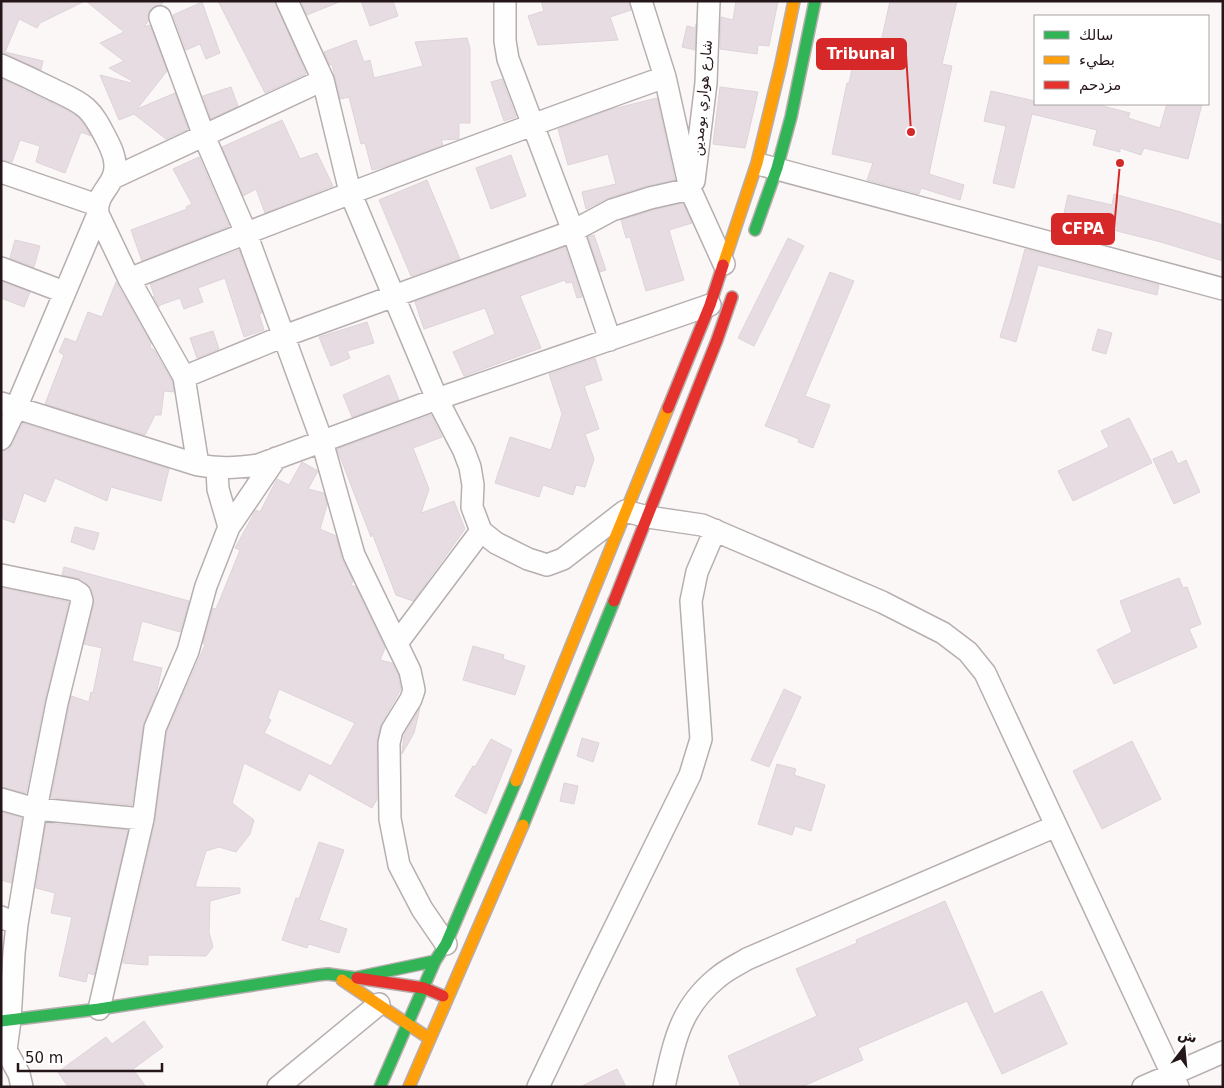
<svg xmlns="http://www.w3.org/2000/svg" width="1224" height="1088" font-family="'DejaVu Sans','Noto Naskh Arabic',sans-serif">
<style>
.building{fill:#e7dce1;stroke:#ddd4d9;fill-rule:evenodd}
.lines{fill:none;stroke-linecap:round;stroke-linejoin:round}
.street-casing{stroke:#b7aeaf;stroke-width:24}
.fast-casing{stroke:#b7aeaf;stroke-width:14}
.slow-casing{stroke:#b7aeaf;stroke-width:14}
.jam-casing{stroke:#b7aeaf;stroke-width:14}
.street{stroke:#fffefe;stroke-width:21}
.fast{stroke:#30b455;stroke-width:11}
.slow{stroke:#ff9f0a;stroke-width:11}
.jam{stroke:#e5322d;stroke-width:11}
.labels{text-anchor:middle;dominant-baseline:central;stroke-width:4;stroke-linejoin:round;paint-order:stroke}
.street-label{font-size:14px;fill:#251719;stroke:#fff}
.leader{fill:none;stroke:#d62828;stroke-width:2}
.callout-dot{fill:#d62828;stroke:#fff;stroke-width:2}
.callout{fill:#d62828;stroke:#d62828;stroke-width:2}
.callout-label{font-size:15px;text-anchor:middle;font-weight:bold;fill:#fff}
</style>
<rect width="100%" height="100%" fill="#fcf7f7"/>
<path class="building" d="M1,1h84l-45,22 -3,5 -18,-9 -14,33 38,9 -2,9 -40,-17z
M86,1h78l-3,4 -6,1 -5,3 -2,6v6l-4,6 6,-2 17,46 -30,38 38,-16 13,36 -22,10 -32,-25 -15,6 -19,-45 31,8 1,-2 -23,-13 15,-7 -24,-18 24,-11z
M218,1h57l31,73 -41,19z
M301,1h38v1l-32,13z
M361,1h32l5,15 -28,10z
M541,1h88l2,9 -21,7 8,23 -80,5 -10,-29 16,-5z
M736,1h42l-9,45 -11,-1 -1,9 -37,-5 1,-32 12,3z
M890,1h67l-15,63 10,2 -23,108 35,11 -4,15 -39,-12 -2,6 -52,-14 6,-17 -41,-9 15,-71h2l8,-37 22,5z
M202,2l18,51 -14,6 -6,-15 -14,6 -13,-35z
M696,24l-1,26 -13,-3 5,-21 8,2z
M467,38l3,10v75h-11v16l-18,1 2,5 -56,21 -15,4 -7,-27 -4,1 -12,-47 -9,2 -8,-35 -2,1 -6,-13 32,-12 8,22 6,-2 4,18 49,-12 -8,-24z
M1,79l66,31 11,7 7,9 6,10 -10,-4 -16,41 -29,-11 4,-16 -20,-6 -8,22 -11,-2z
M502,79l14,38 -12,4 -13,-39z
M231,87l7,19 -27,13 -8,-23z
M720,87l38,5 -13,56 -32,-4z
M991,91l44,10 -1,3h61l35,9 -2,5 32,10 7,-24h35l-14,55 -44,-11 -3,7 -21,-7v4l-27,-7 4,-15 -65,-16 -18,74 -21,-5 13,-57 -22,-5z
M657,98l18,82 -29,6 -38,12 -22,11 -4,-17 34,-8 -8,-30 -40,11 -10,-36 51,-19z
M282,120l18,39 17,-6 16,33 -68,27 -9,-24 -13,7 -21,-49z
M511,155l15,41 -35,13 -15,-41z
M199,157l30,69 -87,35 -11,-31 56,-21 -1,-2 6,-3 -19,-35z
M427,180l33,79 -49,17 -32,-76z
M1114,194l63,17 46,14v36l-62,-19 -72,-18 -1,5 -26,-7 6,-27 44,10z
M683,203l9,20 -23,7 15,50 -38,11 -16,-54 -4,1 -5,-18 32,-10z
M594,235l12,35 -6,2 -12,-35z
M788,238l16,8 -50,100 -16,-8z
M15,240l25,6 -6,21 -24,-9z
M565,247l17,50 -5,1 -5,-16 -6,1 -1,-3 -45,16 21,52 -77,28 -11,-24 42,-18 -10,-26 -61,21 -9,-27z
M1025,249l134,36 -2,10 -119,-30 -22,77 -16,-5 12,-40z
M239,250l23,63 -3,1 5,16 -20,7 -19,-59 -27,10 5,14 -19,7 -4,-11 -20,7 -1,2 -6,-11 2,1 -5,-13z
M830,272l24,9 -49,115 25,9 -17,43 -15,-6 1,-3 -34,-13z
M1,281l29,11 -6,15 -23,-9z
M116,282l35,61 -1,4 4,3 18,31 2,11 -10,-1 -3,24h-6l-10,20 -100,-31 19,-49 -5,-3 6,-14 11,4 12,-30 14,5z
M367,322l7,21 -27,8 3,7 -19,8 -12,-29z
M1098,329l14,4 -6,21 -14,-4z
M213,331l6,18 -22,9 -7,-20z
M595,358l7,22 -18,6 15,43 -14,5 9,25 -9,28 -9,-2 -3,10 -30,-10 -4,12 -44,-14 15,-46 41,13 11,-36 -13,-40z
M389,375l10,25 -47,17 -9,-22z
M431,415l11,22 -29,11 16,41 -8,24 33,-12 11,28 -52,72 -17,-6 -24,-62 -1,4 -34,-88z
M1129,418l23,45 -79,38 -15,-30 51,-24 -8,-16z
M23,423l146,46 -8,32 -50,-14 -4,14 -52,-23 -10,24 -21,-9 -10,30 -13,-5v-67l7,-1 4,-5z
M1172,451l6,13 8,-4 14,32 -26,12 -21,-45z
M302,462l16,9 -10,18 16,4 3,12 -7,24 16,7 6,23 11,22 -2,4 5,2 29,61 -5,12 12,3 6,12 3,14 -20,35 -4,16v59l-5,9 -63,-35 -9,18 -56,-28 -12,40 22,17 -4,14 -14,18 -17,-5 -13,4 -11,36 45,1v5l-30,8 -1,31 4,15 -7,9 -58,-1v10l-25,-2 32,-141 12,-91 38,-86 -2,-2 10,-35 3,1 24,-59 -5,-2 21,-38 4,2 17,-33 12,6zM279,689l76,34 -24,43 -67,-33 7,-13 -3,-2z
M75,527l24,6 -5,17 -23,-8z
M64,567l125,34 -9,31 -38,-11 -10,40 30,7 -6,26 -13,32 -11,79 -81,-7 20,-102 18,6 2,-10 2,1 9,-45 -18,-4 10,-40 -2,-13 -5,-7 -6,-5 -19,-4z
M1179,578l4,10 4,-1 14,37 -12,5 8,18 -83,37 -17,-34 35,-18 -12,-31z
M3,588l66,14 -24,98 -19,93 -25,-6v-195z
M473,646l31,9 -1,4 22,7 -10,29 -52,-15z
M784,689l17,8 -32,70 -18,-7z
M420,708l-6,25 -12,21 2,-19z
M582,738l17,5 -6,19 -16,-6z
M491,739l21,11 -26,64 -31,-18 18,-30 2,1z
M1132,741l29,58 -59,30 -29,-58z
M777,764l19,5 -2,6 31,10 -14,46 -16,-5 -3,9 -34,-11z
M564,783l14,3 -4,18 -14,-3z
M1,812l21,6 -11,65 -10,-3z
M46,823l82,7 -34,145 -6,-2 -2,9 -27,-6 13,-59 -21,-4 4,-20 -19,-5z
M319,842l25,8 -25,70 28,9 -8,24 -30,-9 -2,4 -25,-8 14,-42 3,1z
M945,901l49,113 48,-23 25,53 -65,30 -35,-73 -109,47 5,12 -62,27h-60l-13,-31 89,-40 -21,-47 61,-26 -1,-3z
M144,1021l19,26 -30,22 13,18h-78l-10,-15 48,-35 6,7z
M617,1069l9,18h-46z"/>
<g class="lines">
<defs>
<path id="street" d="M287,1l36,79 27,112 87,207 27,52 6,16 3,18 -1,22 9,24 15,12 32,16 19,6 16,-6 62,-48 23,6 54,8 180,77 61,31 25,19 17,21 193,414
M505,1v40l3,18 65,172 37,109
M641,1l24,76 25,112 34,75
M160,17l44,119 42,97 76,208 32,114 56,116 4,19 -3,9 -19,31 -3,13 1,76 9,46 23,44 24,35
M1,65c16,7 33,15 49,23 12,6 26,11 36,20 10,9 15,21 21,32 4,8 8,16 8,25 1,21 -20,27 -17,49l31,65 55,98 14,88
M762,165l461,124
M1,172l96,33
M113,178l210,-98
M694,181l12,-98 3,-82
M1,268l63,24
M129,279c178,-70 356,-138 536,-202
M184,377l100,-41 289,-105 39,-21 38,-12 40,-9
M1,403l197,62c21,4 38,3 60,0l179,-66 273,-94
M1,439l15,-31 82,-194
M217,469l1,20 11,38
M1,575l73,15 6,4 2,7 -25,102 -21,106 -19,115
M397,643l84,-112
M1,799l35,10 107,10 -44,190
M143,819l12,-91 33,-77 18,-65 23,-59 47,-69
M1,917l16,7 -3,29 -4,67 -4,30 13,24 3,13
M278,1087l101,-83
M538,1087l52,-109 100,-203 11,-36 -10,-138 6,-29 18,-42
M664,1087c10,-45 16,-79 53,-109 9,-8 20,-13 30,-19l309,-133
M1143,1087l80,-35"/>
<path id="fast" d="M755,230l22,-62 14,-51 24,-116
M523,825l91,-224
M354,978l81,-17
M1,1021l98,-12 219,-34 10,-1 29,4
M380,1087l55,-126 11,-17 70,-163"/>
<path id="slow" d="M723,265l34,-102 24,-99 13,-63
M516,781l152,-373
M342,980l85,57
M409,1087l114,-262"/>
<path id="jam" d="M668,408l42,-103 13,-40
M614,601l103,-261 15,-43
M357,978l67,10 19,8"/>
</defs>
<use href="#street" class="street-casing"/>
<use href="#fast" class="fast-casing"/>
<use href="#slow" class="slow-casing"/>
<use href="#jam" class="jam-casing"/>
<use href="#street" class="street"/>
<use href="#fast" class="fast"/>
<use href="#slow" class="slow"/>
<use href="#jam" class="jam"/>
</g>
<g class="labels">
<g class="street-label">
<text transform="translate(702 98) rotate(-85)">شارع هواري بومدين</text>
</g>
</g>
<path class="leader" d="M911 132L906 54M1120 163L1114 229"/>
<g class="callout-dot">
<circle cx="911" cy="132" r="5"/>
<circle cx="1120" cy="163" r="5"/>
</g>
<g class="callout">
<rect x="817" y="39" width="89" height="30" rx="5"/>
<rect x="1052" y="214" width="62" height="30" rx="5"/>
</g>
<g class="callout-label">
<text x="861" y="59">Tribunal</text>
<text x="1083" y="234">CFPA</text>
</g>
<rect width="1224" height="1088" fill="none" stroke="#251719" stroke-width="5"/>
<rect x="1034" y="15" width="175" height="90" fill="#ffffff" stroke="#a8a2a3"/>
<rect x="1044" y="31" width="25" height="8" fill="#30b455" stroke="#a8a2a3"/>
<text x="1079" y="40" font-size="15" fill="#251719">سالك</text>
<rect x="1044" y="56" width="25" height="8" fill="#ff9f0a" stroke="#a8a2a3"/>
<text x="1079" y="65" font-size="15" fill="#251719">بطيء</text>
<rect x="1044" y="81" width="25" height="8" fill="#e5322d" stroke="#a8a2a3"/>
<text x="1079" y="90" font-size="15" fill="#251719">مزدحم</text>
<g transform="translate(1184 1048) rotate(16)" stroke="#ffffff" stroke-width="4" paint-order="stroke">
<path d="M0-4L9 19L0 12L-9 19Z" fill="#251719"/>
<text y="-8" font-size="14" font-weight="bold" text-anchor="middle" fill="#251719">ش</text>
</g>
<path d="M18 1063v8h144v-8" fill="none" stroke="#251719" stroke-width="2.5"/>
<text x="25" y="1063" font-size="15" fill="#251719" stroke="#ffffff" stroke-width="4" paint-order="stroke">50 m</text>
</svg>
